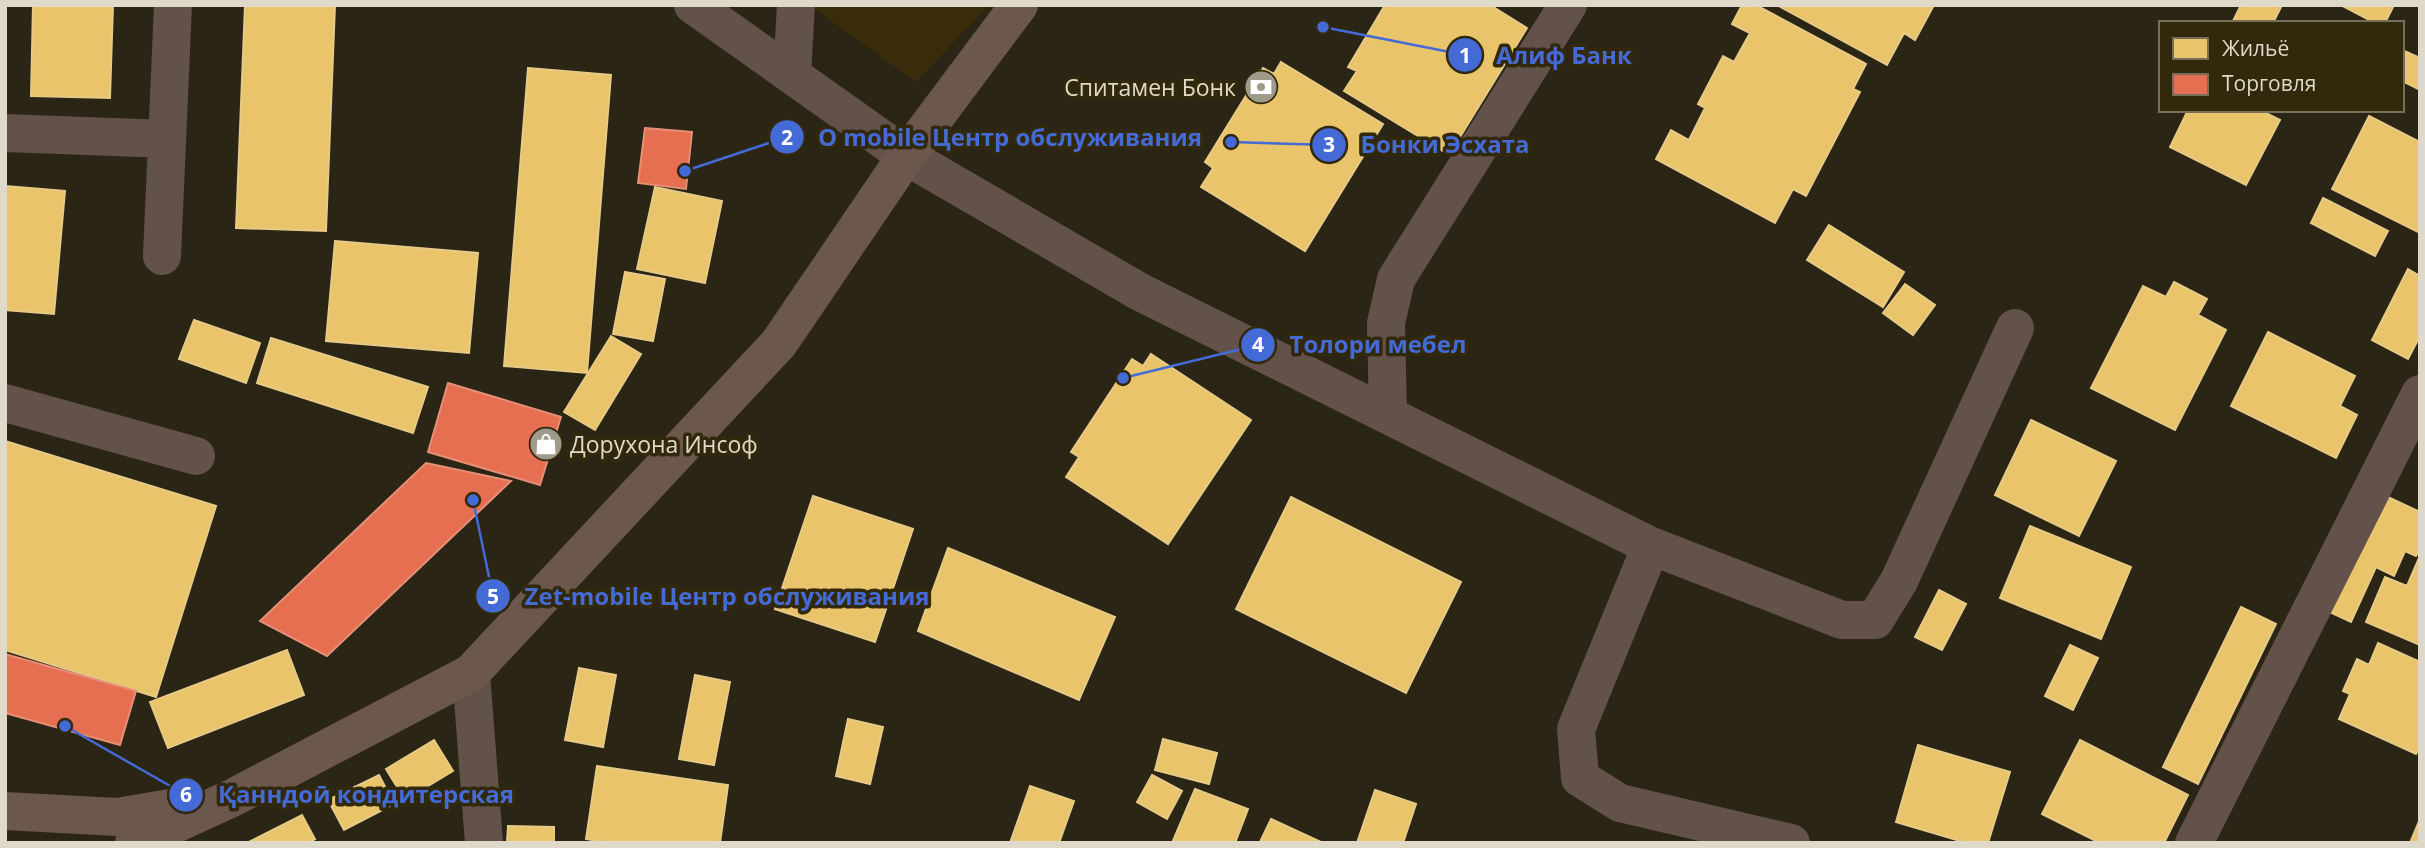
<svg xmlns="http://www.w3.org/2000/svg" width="2425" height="848" font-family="'Open Sans',sans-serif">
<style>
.built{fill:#382c0a}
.homes{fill:#e9c46a;stroke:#e6ca86;stroke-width:2}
.shops{fill:#e76f51;stroke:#e58f75;stroke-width:2}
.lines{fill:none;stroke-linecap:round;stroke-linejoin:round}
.minor{stroke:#62524a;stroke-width:38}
.major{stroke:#6b574c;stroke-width:38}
.labels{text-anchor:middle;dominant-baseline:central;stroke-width:7;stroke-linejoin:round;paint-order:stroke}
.poi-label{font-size:23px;fill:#dfd9c9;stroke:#32290d;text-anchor:end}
.leader{fill:none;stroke:#446ad5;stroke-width:2.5}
.callout-dot{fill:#446ad5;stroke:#32290d;stroke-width:2.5}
.mark-label{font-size:21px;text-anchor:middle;font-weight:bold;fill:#fff}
.callout-label{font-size:24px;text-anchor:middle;font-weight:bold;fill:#446ad5;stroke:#32290d;stroke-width:7;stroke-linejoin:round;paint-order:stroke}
</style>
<rect width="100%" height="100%" fill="#2a2515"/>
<path class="built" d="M809,5h180l-73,77z"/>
<path class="homes" d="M33,5h80l-3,93 -79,-2z
M245,5h90l-9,226 -90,-3z
M1385,5h105l37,23 -78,127 -105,-64 13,-20 -9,-4z
M1742,5h14l110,59 -13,25 7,3 -54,104 -13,-7 -18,34 -119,-64 15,-29 18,10 16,-32 -7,-4 25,-48 11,6 16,-29 -18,-9z
M1777,5h157l-19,35 -11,-7 -17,32z
M2241,5h41l-9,18h-41z
M2341,5h53l-9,18h-10z
M2402,50l18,8v32l-18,-9z
M1281,62l102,62 -78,127 -104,-64 12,-19 -8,-6 58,-94 11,6z
M528,68l83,7 -24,298 -83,-7z
M2188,110h72l20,10 -34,65 -76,-38z
M2369,116l51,26v91l-88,-44z
M5,186l60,5 -11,123 -49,-4z
M655,187l67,14 -17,82 -68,-14z
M2323,198l65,33 -13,25 -64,-33z
M1829,225l75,47 -21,35 -76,-47z
M335,241l143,12 -9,100 -143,-12z
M2408,269l12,7v60l-12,23 -36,-19z
M625,272l40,7 -12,62 -40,-7z
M2174,282l33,17 -9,16 28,15 -51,100 -84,-42 52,-102 23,11z
M1905,284l30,21 -22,30 -30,-22z
M194,320l66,23 -14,40 -67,-24z
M2268,332l87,44 -15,30 17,9 -21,43 -105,-52z
M611,336l30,18 -46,76 -31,-18z
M271,338l157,49 -15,46 -156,-50z
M1151,354l100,66 -83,124 -102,-67 13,-20 -8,-5 61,-93 11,7z
M2031,420l85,41 -37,75 -84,-41z
M5,441l211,65 -60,191 -151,-47z
M2375,491l45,21v37l-4,7 -11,-5 -11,25 -18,-9 -25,55 -30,-14z
M813,496l100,33 -38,113 -100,-33z
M1291,497l170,85 -55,111 -170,-84z
M2030,526l101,41 -30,72 -101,-41z
M948,548l167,69 -36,83 -161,-69z
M2419,558l1,1v86l-54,-23 19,-45 22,9z
M1939,590l27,14 -24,46 -27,-13z
M2241,607l35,17 -78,160 -35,-17z
M2378,643l42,19v84l-4,8 -77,-35 11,-25 -7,-3 14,-32 12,6z
M2070,645l28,13 -25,52 -28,-14z
M287,650l17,45 -136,53 -18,-46z
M579,668l37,7 -13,72 -38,-7z
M695,675l35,7 -16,83 -35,-6z
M848,719l35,8 -13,57 -34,-8z
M1163,739l54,14 -8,31 -54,-14z
M434,740l19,31 -48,29 -19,-31z
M2080,740l108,55 -24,48h-64l-58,-29z
M1918,745l92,27 -22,71h-21l-71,-21z
M597,766l131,19 -8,58h-111l-23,-4z
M379,775l15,29 -50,26 -16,-30z
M1152,775l30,16 -15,28 -30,-17z
M1030,786l44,15 -15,42h-49z
M1195,789l53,20 -13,34h-63z
M1375,790l41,14 -13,39h-46z
M302,815l13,24 -7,4h-61z
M1271,819l52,24 -63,-1z
M2420,819v24h-10z
M508,826l46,1v16h-47z"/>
<path class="shops" d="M645,128l47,4 -6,57 -48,-6z
M448,383l113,34 -21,68 -112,-33z
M426,463l85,18 -184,175 -67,-35z
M5,654l131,37 -16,54 -115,-32z"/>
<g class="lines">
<path class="minor" d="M693,5l213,151 234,136 511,254
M792,75l4,-70
M5,133l162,6
M162,256l11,-251
M5,403l191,53
M1388,415l-2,-92 10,-44 172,-274
M471,673l13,170
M1791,843l-171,-40 -40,-25 -4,-49 75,-183 191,74h33l24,-39 116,-253
M2194,843l226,-449"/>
<path class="major" d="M5,811l112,6 65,-11
M134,843l98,-45 239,-125 308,-330 127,-187 113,-151"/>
</g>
<defs>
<symbol id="bank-disc" viewBox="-11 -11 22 22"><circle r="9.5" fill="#a09a8a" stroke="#32290d"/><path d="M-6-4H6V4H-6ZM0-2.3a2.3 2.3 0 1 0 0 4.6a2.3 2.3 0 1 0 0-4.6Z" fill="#fff"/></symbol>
<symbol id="shop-disc" viewBox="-11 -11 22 22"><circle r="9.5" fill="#a09a8a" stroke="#32290d"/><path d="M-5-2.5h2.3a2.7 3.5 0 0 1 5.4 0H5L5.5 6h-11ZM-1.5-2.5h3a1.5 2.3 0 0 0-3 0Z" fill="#fff"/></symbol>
</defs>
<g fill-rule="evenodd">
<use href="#bank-disc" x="1242" y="68" width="38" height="38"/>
<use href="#shop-disc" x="527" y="425" width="38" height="38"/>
</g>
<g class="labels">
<g class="poi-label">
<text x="1236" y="87">Спитамен Бонк</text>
<text x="570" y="444" text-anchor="start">Дорухона Инсоф</text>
</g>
</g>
<path class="leader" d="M1323 27L1465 55M685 171L787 137M1231 142L1329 145M1123 378L1258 345M473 500L493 596M65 726L186 795"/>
<g class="callout-dot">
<circle cx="1323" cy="27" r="7"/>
<circle cx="685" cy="171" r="7"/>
<circle cx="1231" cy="142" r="7"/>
<circle cx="1123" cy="378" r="7"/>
<circle cx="473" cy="500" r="7"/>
<circle cx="65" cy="726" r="7"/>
<circle cx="1465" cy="55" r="18"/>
<circle cx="787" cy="137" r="18"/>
<circle cx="1329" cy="145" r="18"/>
<circle cx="1258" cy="345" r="18"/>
<circle cx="493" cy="596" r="18"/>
<circle cx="186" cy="795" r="18"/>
</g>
<g class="mark-label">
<text x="1465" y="63">1</text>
<text x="787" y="145">2</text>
<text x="1329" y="152">3</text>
<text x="1258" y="352">4</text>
<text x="493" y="604">5</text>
<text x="186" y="802">6</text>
</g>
<g class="callout-label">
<text x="1564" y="64">Алиф Банк</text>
<text x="1010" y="146">O mobile Центр обслуживания</text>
<text x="1445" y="153">Бонки Эсхата</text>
<text x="1378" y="353">Толори мебел</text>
<text x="727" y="605">Zet-mobile Центр обслуживания</text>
<text x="366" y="803">Қанндоӣ кондитерская</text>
</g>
<rect width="2425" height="848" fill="none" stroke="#dfd9c9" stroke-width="14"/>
<rect x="2159" y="21" width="245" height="91" fill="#32290d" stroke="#776f58" stroke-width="2"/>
<rect x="2173" y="38" width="35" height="21" fill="#e9c46a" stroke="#776f58" stroke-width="2"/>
<text x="2222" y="56" font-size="21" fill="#dfd9c9">Жильё</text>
<rect x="2173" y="74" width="35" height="21" fill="#e76f51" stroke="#776f58" stroke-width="2"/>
<text x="2222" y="91" font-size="21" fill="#dfd9c9">Торговля</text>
</svg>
